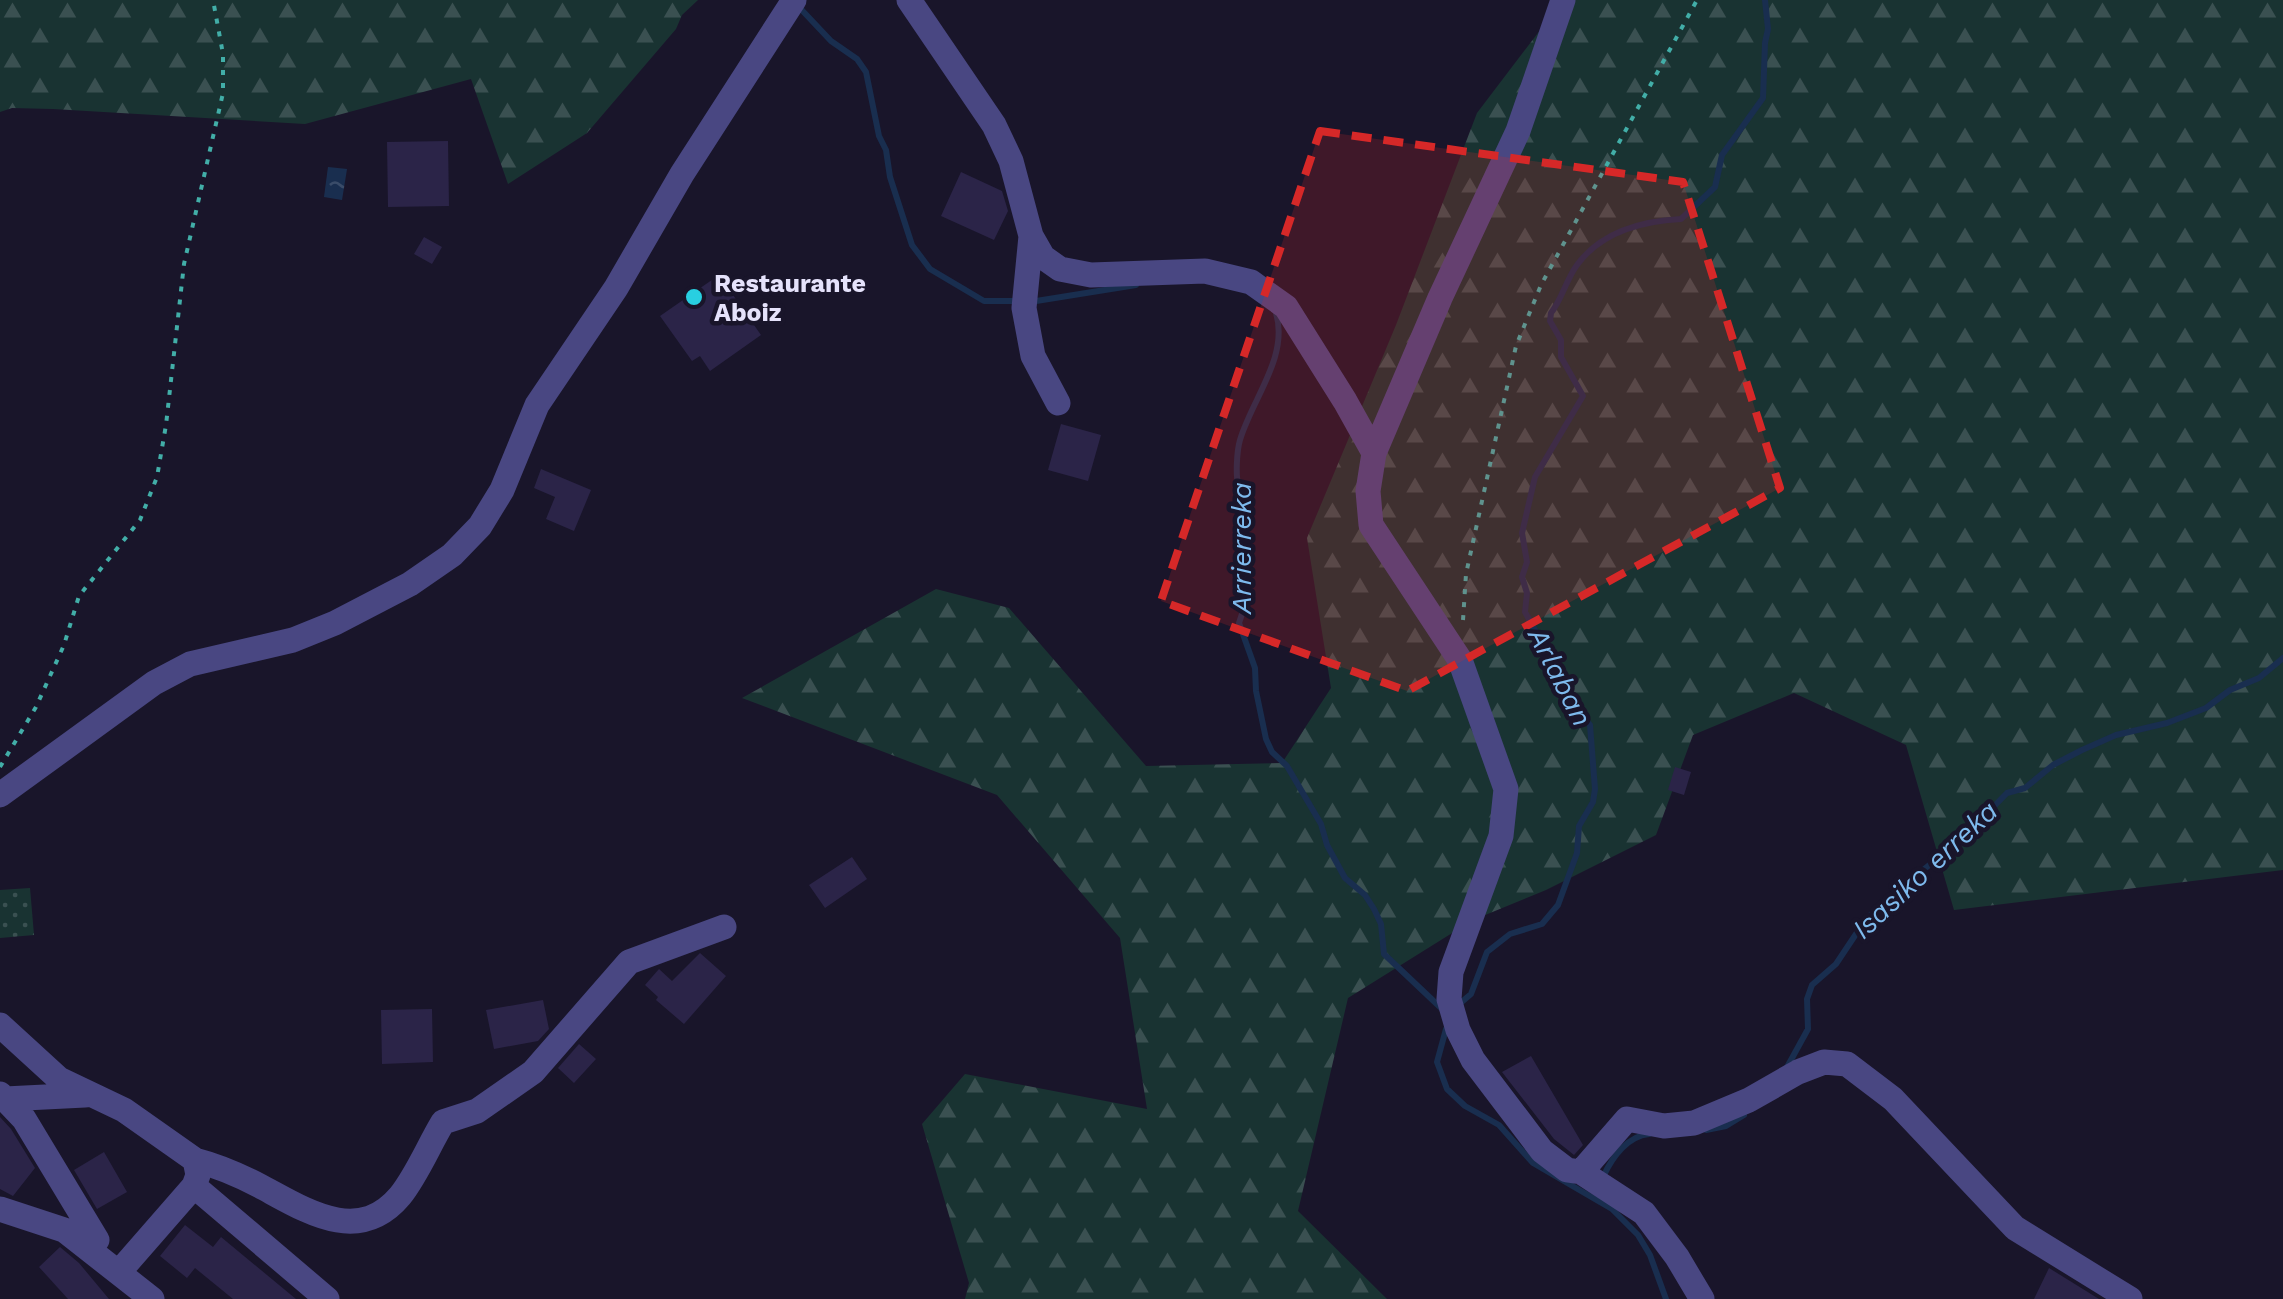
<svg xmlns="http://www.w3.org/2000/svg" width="2283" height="1299" font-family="'Work Sans',sans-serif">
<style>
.forest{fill:url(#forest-firs)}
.park{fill:url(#park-dots)}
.water{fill:url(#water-ripples)}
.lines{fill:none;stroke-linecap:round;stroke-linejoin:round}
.stream{stroke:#192e4f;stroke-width:6}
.building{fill:#2b2448}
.path{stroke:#42aea8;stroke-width:4;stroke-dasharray:5 8;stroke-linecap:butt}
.minor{stroke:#494782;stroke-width:25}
.marked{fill:#d62828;fill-opacity:0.2;stroke:#d62828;stroke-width:8;stroke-dasharray:20 12;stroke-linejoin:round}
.poi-dot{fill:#28cfe1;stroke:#19152a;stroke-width:4}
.labels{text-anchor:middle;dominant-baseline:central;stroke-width:9;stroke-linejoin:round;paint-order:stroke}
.poi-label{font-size:25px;font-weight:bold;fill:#e5e2fb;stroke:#19152a;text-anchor:start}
.water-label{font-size:28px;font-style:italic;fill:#7ebaed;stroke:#19152a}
</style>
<defs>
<pattern id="forest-firs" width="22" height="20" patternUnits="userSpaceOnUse" patternTransform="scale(2.5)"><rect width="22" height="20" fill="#193332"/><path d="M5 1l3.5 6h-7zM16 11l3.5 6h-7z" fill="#3a5051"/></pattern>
<pattern id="park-dots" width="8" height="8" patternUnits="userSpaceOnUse" patternTransform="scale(2.5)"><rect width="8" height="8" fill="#193332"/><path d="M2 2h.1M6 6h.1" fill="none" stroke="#3a5051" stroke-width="1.8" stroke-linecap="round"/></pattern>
<pattern id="water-ripples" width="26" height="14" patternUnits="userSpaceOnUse" patternTransform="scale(2.5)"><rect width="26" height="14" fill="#192e4f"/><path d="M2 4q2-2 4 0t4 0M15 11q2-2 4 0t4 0" fill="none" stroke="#3a4c69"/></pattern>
</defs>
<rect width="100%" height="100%" fill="#19152a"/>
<path class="forest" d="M0,0h698l-16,15 -6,14 -89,104 -79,51 -37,-105 -166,45 -252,-15 -41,-1 -12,4z
M1563,0h720v870l-329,40 -48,-165 -112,-52 -101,42 -37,100 -110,55 -73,30 -125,78 -50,213 89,88h-422l4,-16 -47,-159 43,-50 182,35 -27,-171 -123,-143 -255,-97 194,-109 73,19 137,158 136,-3 49,-75 -24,-150 89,-213 81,-212z"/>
<path class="park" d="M30,888l4,47 -34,3v-48z"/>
<path class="water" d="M328,167l19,2 -5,31 -18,-3z"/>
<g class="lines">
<path class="stream" d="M798,6l33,35 26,18 9,13 13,64 7,14 4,27 22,68 18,24 54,32h34
M1030,302l106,-17
M1276,313c13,44 -24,86 -36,127 -3,10 -5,37 -1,47 6,17 11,17 0,36l4,9 1,76 -5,15 16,45 1,23 10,48 6,13 15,14 34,58 6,21 18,33 20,17 9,14 7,15 3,30 57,54
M1457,1006l14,-12 16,-42 23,-18 32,-10 16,-19 19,-52 2,-27 14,-24 2,-13 -5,-64 -31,-40 -3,-17 -31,-56 2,-19 -5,-16 5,-15 -5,-29 13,-56 48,-81 -22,-39v-17l-11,-19 1,-8c11,-14 15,-33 26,-48 24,-33 65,-44 104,-46l34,-32 7,-32 41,-57 2,-55 3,-14 -3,-29
M1446,1029l-9,33 10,27 18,17 34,19 34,38 79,46 26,26 12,20 16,44
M1786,1069l22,-40 -1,-30 5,-14 24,-21 28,-42 17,-18 83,-67 43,-44 18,-5 28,-23 29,-15 34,-15 51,-12 39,-15 24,-18 29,-12 24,-20
M1706,1130l20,-4 18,-11
M1604,1175c9,-19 24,-39 45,-41"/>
</g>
<path class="building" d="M448,141l1,65 -61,1 -1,-65z
M961,172l41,19 6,20 -14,29 -53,-24z
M424,237l18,10 -10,17 -18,-10z
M719,275l42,60 -51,36 -10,-15 -8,5 -32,-45z
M1061,424l40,11 -13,46 -40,-11z
M541,469l50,21 -17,41 -28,-12 9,-22 -21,-9z
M1675,767l16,5 -7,23 -16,-5z
M852,857l15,22 -42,29 -16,-23z
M700,953l26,23 -42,48 -28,-24 2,-3 -13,-12 14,-16 13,12z
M543,1000l6,29 -11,12 -44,8 -8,-39z
M432,1009l1,53 -51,2 -1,-54z
M579,1044l17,15 -22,24 -16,-15z
M1531,1056l52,89 -9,10 -20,-16 -52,-67z
M0,1117l11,12 24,39 -22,28 -13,-7z
M104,1152l23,40 -30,17 -23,-39z
M185,1225l28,22 8,-10 75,62h-63l-38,-31 -8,10 -27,-22z
M60,1247l19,16 30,36h-41l-29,-32z
M2049,1268l50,31h-65z"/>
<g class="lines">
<path class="path" d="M1463,620l3,-46 50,-228 25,-61 156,-285
M0,767l36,-60 28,-62 15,-49 61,-76 17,-43 9,-52 18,-161 39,-171v-39l-10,-54"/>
<path class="minor" d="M909,0l85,125 17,36 20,75 12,21 17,12 31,6 114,-4 46,11 35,25 59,94 29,52 -6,38 3,34 89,135 46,129 -5,47 -50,136 -2,27 9,31 15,30 69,91 25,19 14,2 63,41 33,44 25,42
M1031,236l-7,72 9,48 25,47
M1374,453l66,-155 78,-167 45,-131
M0,795l154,-112 36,-19 103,-24 42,-17 75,-39 42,-29 28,-29 22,-36 35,-85 79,-117 66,-114 112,-174
M0,1025l59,54 65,31 71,50 3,15 -4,11 -75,86
M0,1094l24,25 73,121
M5,1099l80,-4
M195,1160c23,6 44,15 65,26 45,24 98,60 140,10 17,-21 29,-51 43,-74l34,-11 56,-39 96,-110 95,-35
M1581,1172l46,-53 37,7 30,-3 55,-23 49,-28 26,-10 23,2 46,35 122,129 115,71
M194,1186l133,113
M0,1209l64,21 88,69"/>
</g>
<path class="marked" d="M1320,131l363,51 97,306 -373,203 -246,-90z"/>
<circle class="poi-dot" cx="694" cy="297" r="10"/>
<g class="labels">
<g class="poi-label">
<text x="714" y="283">Restaurante<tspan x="714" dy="29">Aboiz</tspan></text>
</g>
<g class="water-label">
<text transform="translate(1241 548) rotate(-90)">Arrierreka</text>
<text transform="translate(1560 677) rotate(63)">Arlaban</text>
<text transform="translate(1925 870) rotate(-43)">Isasiko erreka</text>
</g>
</g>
</svg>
